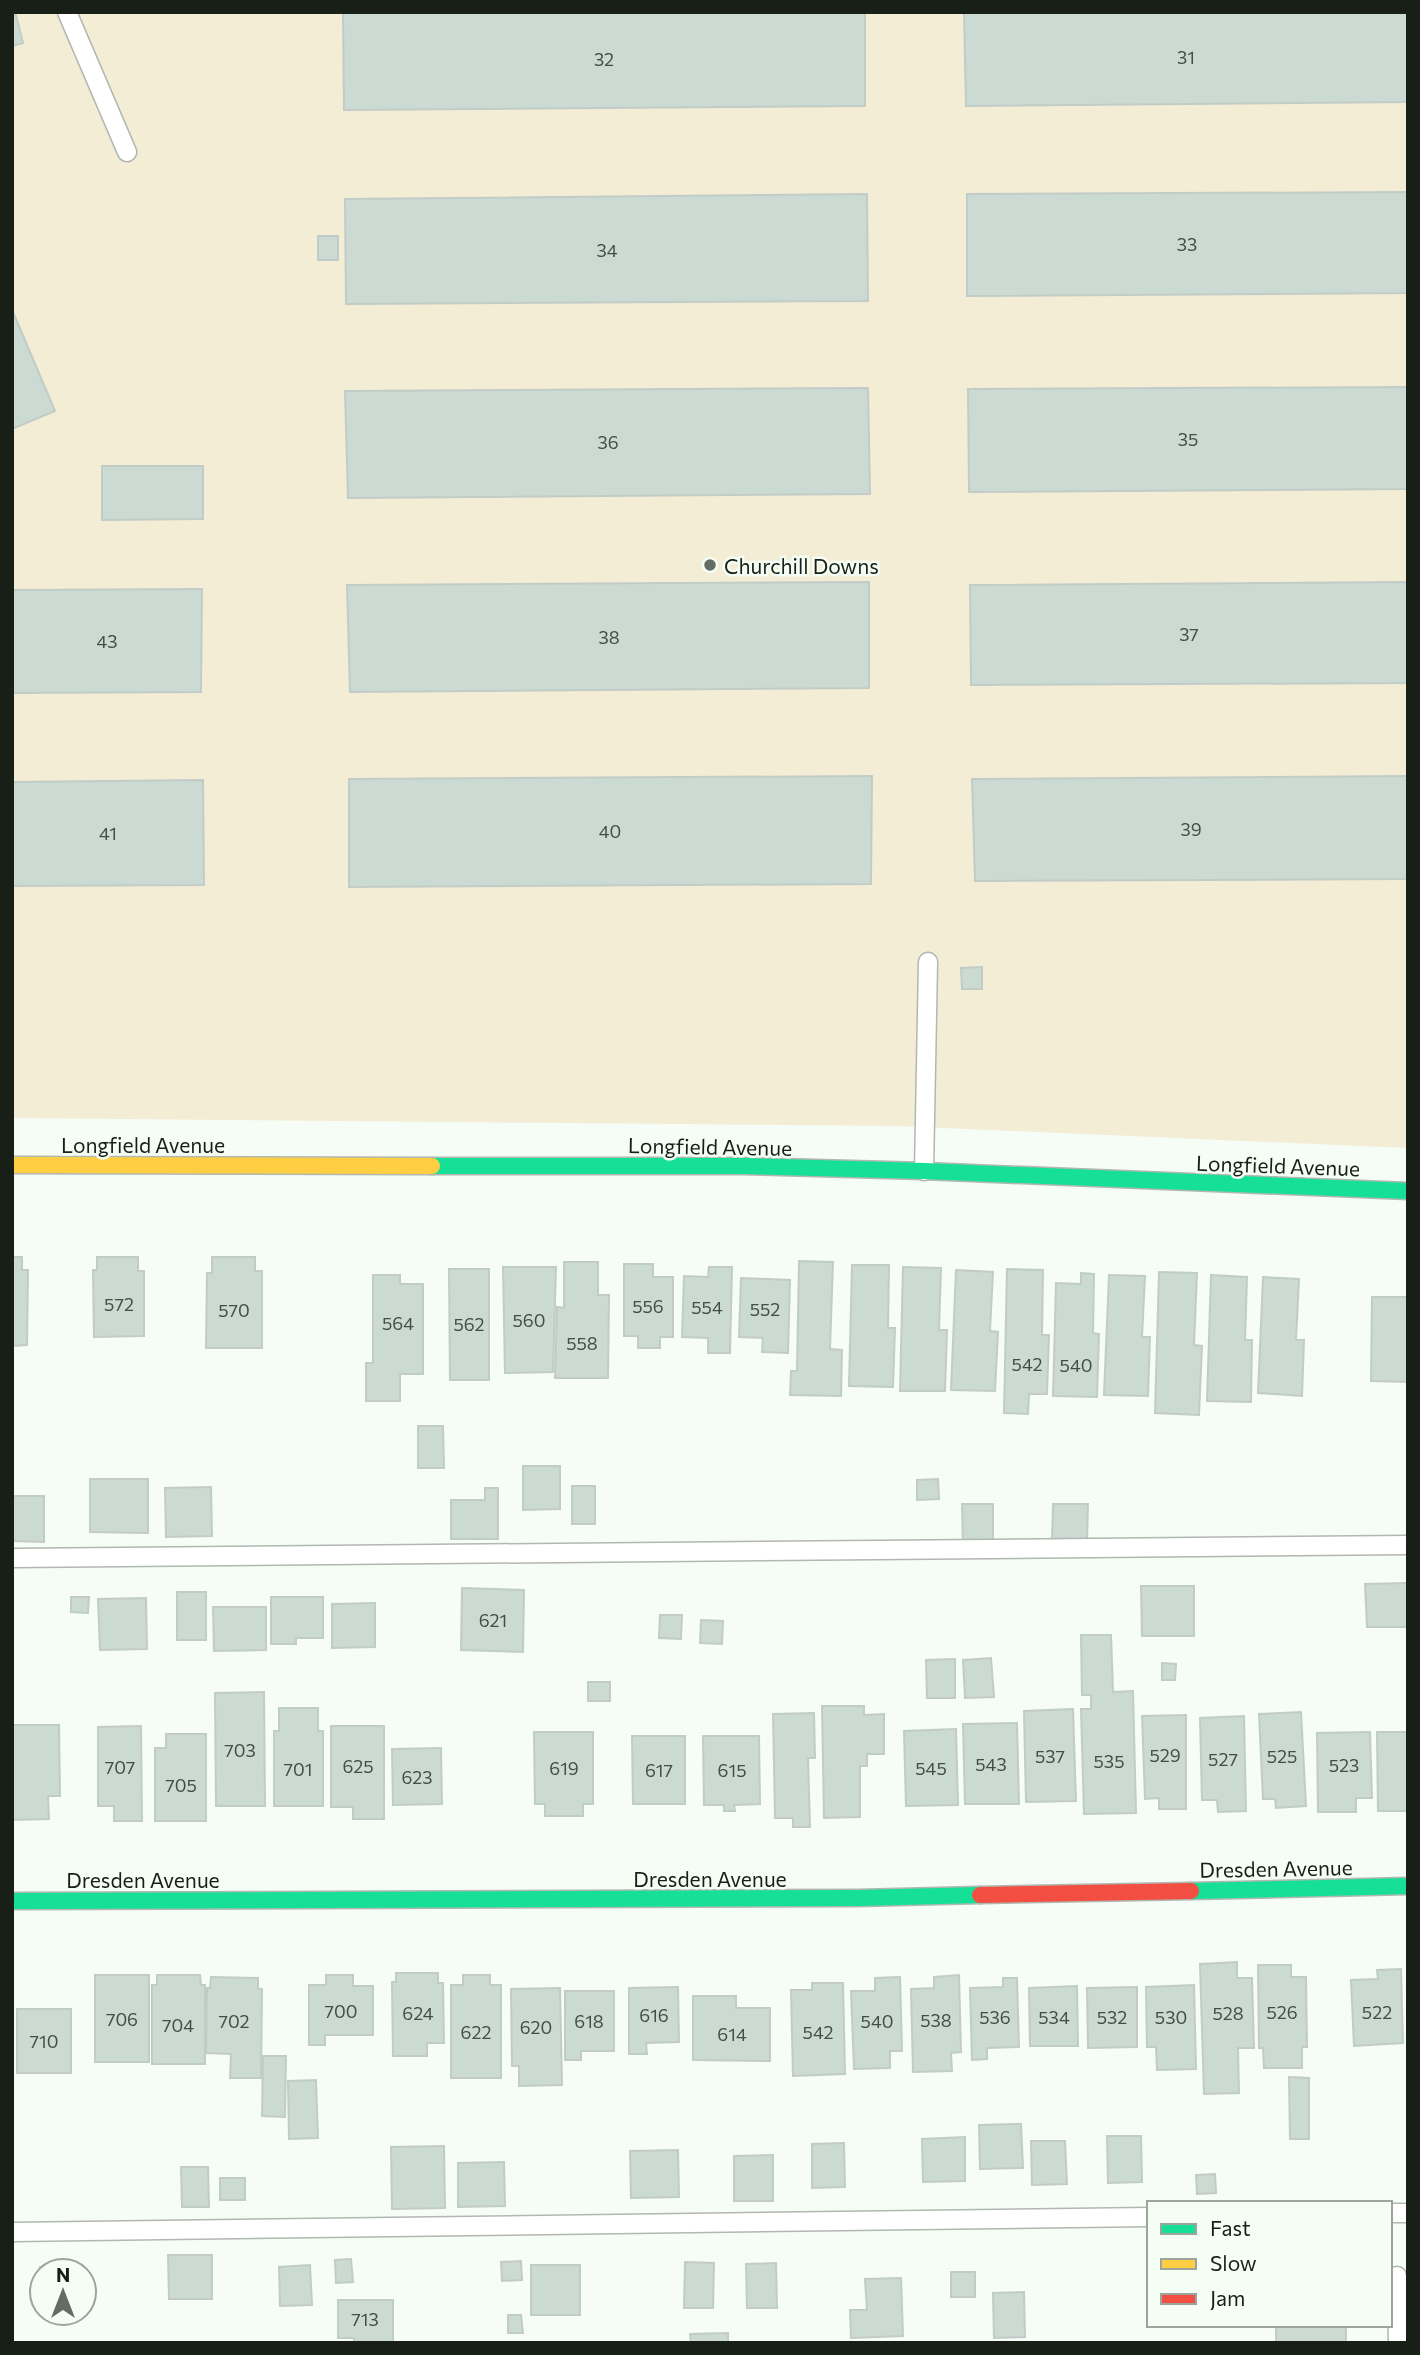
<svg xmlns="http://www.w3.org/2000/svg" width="1420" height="2355" font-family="Commissioner,sans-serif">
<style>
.green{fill:#f4edd5}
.building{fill:#ccdad4;stroke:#c2ccc7;stroke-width:2}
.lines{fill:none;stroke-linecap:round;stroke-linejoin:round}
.lane-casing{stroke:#b1b8b0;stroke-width:21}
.fast-casing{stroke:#b1b8b0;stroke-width:19}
.slow-casing{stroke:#b1b8b0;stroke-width:19}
.jam-casing{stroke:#b1b8b0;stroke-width:19}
.lane{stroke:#fefffe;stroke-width:18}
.fast{stroke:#16e098;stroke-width:16}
.slow{stroke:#ffcf43;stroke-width:16}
.jam{stroke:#f24e42;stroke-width:16}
.poi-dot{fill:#656c64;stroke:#f4fef4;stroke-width:2.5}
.labels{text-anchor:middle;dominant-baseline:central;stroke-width:5;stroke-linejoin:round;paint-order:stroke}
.number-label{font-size:18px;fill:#444e46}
.poi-label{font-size:21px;fill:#171f16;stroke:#f4fef4;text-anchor:start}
.street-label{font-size:21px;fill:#171f16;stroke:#f4fef4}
</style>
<rect width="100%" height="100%" fill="#f6fcf6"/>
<path class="green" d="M12,12h1396v1136l-511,-22 -885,-8z"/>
<path class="building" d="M343,12h522v94l-521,4z
M964,12h444v90l-442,4z
M16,15l7,28 -11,3v-30z
M1408,192v101l-441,3v-102z
M867,194l1,107 -522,3 -1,-105z
M318,236h20v24h-20z
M13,312l42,99 -43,18v-117z
M1408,387v102l-439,3 -1,-103z
M868,388l2,106 -522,4 -3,-107z
M102,466h101v53l-101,1z
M869,582v106l-519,4 -3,-107z
M1408,582v101l-437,2 -1,-100z
M202,589l-1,103 -189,1v-103z
M872,776l-1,108 -522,3v-108z
M1408,776v103l-433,2 -3,-102z
M203,780l1,105 -192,1v-104z
M982,967v22h-20l-1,-21z
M12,1257h10v13h6l-1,75 -15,1z
M97,1257h41v14h6v65l-50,1 -1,-67h4z
M212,1257h43v14h7v77h-56l1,-75h5z
M799,1261l34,1 -3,87 12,1 -1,46 -51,-1 1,-24h6z
M564,1262h34v33h11l-1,83h-53l2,-71 7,1z
M624,1264h29v13h20v60h-13v11h-22v-12h-14z
M852,1265h37l-1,63h7l-2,59 -44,-1z
M503,1267h53l-3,105 -48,1z
M709,1267h23l-2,86h-22v-15l-26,-1 2,-61 24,1z
M903,1267l38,1 -2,62h8l-2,61h-45z
M449,1269h40v111h-39z
M1007,1269l36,1 -1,65h7l-2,59h-18l-1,20 -24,-1z
M956,1270l37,2 -3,59 8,1 -3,59 -44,-1z
M1159,1272l38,1 -3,72 8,1 -3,69 -44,-2z
M1081,1273l13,1 -1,59 6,1 -2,63 -44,-1 3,-113 25,1z
M373,1275h27v9h23v90h-23v27h-34v-38h7z
M1109,1275l36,1 -3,61h8l-2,59 -44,-1z
M1211,1275l36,2 -2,63h7l-1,62 -44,-1z
M1263,1277l36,2 -3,61h8l-2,56 -44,-3z
M741,1278l49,2 -2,73 -26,-1 1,-14 -24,-1z
M1372,1297h36v85l-37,-1z
M418,1426h25l1,42h-26z
M523,1466h37v43l-37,1z
M90,1479h58v54l-58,-1z
M938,1479l1,20 -22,1v-20z
M572,1486h23v38h-23z
M211,1487l1,49 -46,1 -1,-49z
M485,1488h13v51h-47v-39h34z
M12,1496h32v46l-32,-1z
M962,1504h31v44h-30z
M1053,1504h35l-1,37 -35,-1z
M1408,1583v44h-41l-2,-43z
M1141,1586h53v50h-52z
M462,1588l62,2 -1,62 -62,-2z
M177,1592h29v48h-29z
M71,1597h18l-1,16 -17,-1z
M271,1597h52v41h-27v6h-25z
M146,1598l1,51 -47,1 -2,-51z
M375,1603v44l-43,1v-44z
M213,1607h53v43l-52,1z
M660,1615h22l-1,24 -22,-1z
M701,1620l22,1 -1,23 -22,-1z
M1081,1635h30l2,57 20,-1 3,122 -52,1 -3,-105h10v-14h-9z
M991,1658l3,39 -29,1 -2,-38z
M955,1659v39h-28l-1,-38z
M1162,1663l14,1 -1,16h-13z
M588,1682h22v19h-22z
M264,1692l1,114h-49l-1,-113z
M822,1706h42v9l20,-1v40h-17v12h-7v51l-36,1z
M279,1708h39v23h5v75h-49v-75h5z
M1073,1709l3,92 -50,1 -2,-91z
M1301,1712l5,94 -30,2 -1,-9h-12l-4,-85z
M814,1713l1,45h-7l2,69h-17v-9h-18l-2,-104z
M1186,1715v94h-27v-11l-14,1 -3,-83z
M1244,1716l2,95 -28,1 -1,-12h-15l-2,-82z
M1017,1723l2,81h-54l-2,-80z
M12,1725h47l1,71h-12l1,23 -37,1z
M141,1726l1,95h-28v-15h-16v-79z
M331,1726h53v93h-31v-12h-22z
M956,1729l2,76 -52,1 -2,-75z
M534,1732h59v72h-10v12h-38v-12h-10z
M1370,1732l2,66h-16v14h-38l-1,-79z
M1377,1732h31v79h-30z
M166,1734h40v87h-51v-73h11z
M632,1736h53v68h-52z
M703,1736h56l1,68 -26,1 1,6h-11v-6h-20z
M441,1748l1,56 -49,1 -1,-56z
M1237,1962v16h15l2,70h-16l1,45 -35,1 -4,-130z
M1258,1965h33v12h15l1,70h-5v21h-38l-1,-20h-4z
M1401,1969l2,74 -49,3 -3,-66 27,-1 -1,-9z
M396,1973h42v10h5l1,60h-17v13h-34l-1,-74h4z
M95,1975h54v87h-54z
M157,1975h43l1,10h4v79h-53v-79h5z
M326,1975h27v11h20v49h-48v10h-16v-60h17z
M463,1975h27v10h11v93h-50v-93h12z
M959,1975l2,77 -10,1 1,18 -39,1 -2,-83 23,-1v-11z
M211,1977l47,1v11h4l-1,89h-31l1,-24 -25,-1 1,-65h3z
M900,1977l2,74h-12v17l-36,1 -3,-78h24v-13z
M1003,1978h14l2,69 -32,1v11l-15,1 -2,-72 33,-1z
M812,1983h31l2,91 -52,2 -2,-86h21z
M1194,1985l2,84 -39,1 -1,-23h-9l-1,-60z
M1077,1986l1,60h-48l-1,-58z
M678,1987l1,55 -33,1 1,11h-18v-66z
M1137,1987v60l-49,1 -1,-60z
M560,1988l2,97 -43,1v-20h-7l-1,-77z
M565,1991h49v60h-33v9h-16z
M693,1996h43v12h34v53l-77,-1z
M17,2009h54v64h-54z
M263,2056h23l-1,61 -23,-1z
M1289,2077l20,1v61h-19z
M316,2080l2,58 -29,1 -1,-58z
M1021,2124l2,44 -43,1 -1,-44z
M1107,2136h34l1,46 -34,1z
M965,2137v44l-42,1 -1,-43z
M1031,2141h34l2,43 -35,1z
M844,2143l1,44 -33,1v-44z
M444,2146l1,62 -53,1 -1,-62z
M678,2150l1,47 -48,1 -1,-47z
M773,2155v46h-39v-45z
M504,2162l1,44 -47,1v-44z
M181,2167h27l1,40h-27z
M1215,2174l1,19 -19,1 -1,-19z
M220,2178h25v22h-25z
M168,2255h44v44h-43z
M351,2259l2,23 -17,1 -1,-23z
M521,2261l1,19 -20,1 -1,-19z
M685,2262l29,1 -1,45h-29z
M776,2263l1,45h-30l-1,-44z
M310,2265l2,40 -32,1 -1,-39z
M531,2265h49v50h-49z
M40,2267h30v4h-28v38h-2z
M951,2272h24v25h-24z
M901,2278l2,58 -52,2 -1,-28h17l-2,-31z
M1024,2292l1,45 -31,1 -1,-45z
M338,2300h55v43h-39v-5h-16z
M508,2315h13l2,18h-15z
M1276,2325h70v18h-70z
M728,2333v10h-37l-1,-9z"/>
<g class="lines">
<defs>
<path id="lane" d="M67,12l60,140
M924,1171l4,-209
M12,1558l1396,-13
M1390,2213h18
M12,2232l1137,-15
M1397,2276l1,67"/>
<path id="fast" d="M432,1166h311l181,5 484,20
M1191,1891l217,-5
M12,1901l846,-3 122,-3"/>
<path id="slow" d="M12,1165l420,1"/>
<path id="jam" d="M980,1895l211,-4"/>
</defs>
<use href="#lane" class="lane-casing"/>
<use href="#fast" class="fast-casing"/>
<use href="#slow" class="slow-casing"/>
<use href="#jam" class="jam-casing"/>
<use href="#lane" class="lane"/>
<use href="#fast" class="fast"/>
<use href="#slow" class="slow"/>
<use href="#jam" class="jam"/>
</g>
<circle class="poi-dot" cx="710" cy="565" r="7"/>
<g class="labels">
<g class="number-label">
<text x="1186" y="57">31</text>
<text x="604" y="59">32</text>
<text x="1187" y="244">33</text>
<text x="607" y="250">34</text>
<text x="1188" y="439">35</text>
<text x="608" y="442">36</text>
<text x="1189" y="634">37</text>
<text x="609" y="637">38</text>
<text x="107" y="641">43</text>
<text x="1191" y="829">39</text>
<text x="610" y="831">40</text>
<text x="108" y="833">41</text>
<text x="119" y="1304">572</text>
<text x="648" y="1306">556</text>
<text x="707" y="1307">554</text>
<text x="765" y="1309">552</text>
<text x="234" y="1310">570</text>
<text x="529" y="1320">560</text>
<text x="398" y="1323">564</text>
<text x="469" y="1324">562</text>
<text x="582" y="1343">558</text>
<text x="1027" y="1364">542</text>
<text x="1076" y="1365">540</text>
<text x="493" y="1620">621</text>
<text x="240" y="1750">703</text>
<text x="1165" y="1755">529</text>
<text x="1050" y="1756">537</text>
<text x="1282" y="1756">525</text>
<text x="1223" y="1759">527</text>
<text x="1109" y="1761">535</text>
<text x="991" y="1764">543</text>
<text x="1344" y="1765">523</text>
<text x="358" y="1766">625</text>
<text x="120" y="1767">707</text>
<text x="564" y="1768">619</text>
<text x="931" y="1768">545</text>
<text x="298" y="1769">701</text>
<text x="659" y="1770">617</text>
<text x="732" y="1770">615</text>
<text x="417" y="1777">623</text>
<text x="181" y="1785">705</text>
<text x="341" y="2011">700</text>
<text x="1282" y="2012">526</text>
<text x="1377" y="2012">522</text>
<text x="418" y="2013">624</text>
<text x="1228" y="2013">528</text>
<text x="654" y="2015">616</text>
<text x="995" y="2017">536</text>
<text x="1054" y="2017">534</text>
<text x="1112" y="2017">532</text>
<text x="1171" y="2017">530</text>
<text x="122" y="2019">706</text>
<text x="936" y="2020">538</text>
<text x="234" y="2021">702</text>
<text x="589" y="2021">618</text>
<text x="877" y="2021">540</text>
<text x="178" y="2025">704</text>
<text x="536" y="2027">620</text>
<text x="476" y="2032">622</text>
<text x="818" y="2032">542</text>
<text x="732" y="2034">614</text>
<text x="44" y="2041">710</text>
<text x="365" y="2319">713</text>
</g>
<g class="poi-label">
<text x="724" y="565">Churchill Downs</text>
</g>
<g class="street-label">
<text x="143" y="1144">Longfield Avenue</text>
<text transform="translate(710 1146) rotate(1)">Longfield Avenue</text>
<text transform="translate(1278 1165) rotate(2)">Longfield Avenue</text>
<text transform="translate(1276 1868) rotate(-1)">Dresden Avenue</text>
<text x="710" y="1878">Dresden Avenue</text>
<text x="143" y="1879">Dresden Avenue</text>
</g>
</g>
<rect width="1420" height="2355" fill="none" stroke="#171f16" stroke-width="28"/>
<rect x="1147" y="2201" width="245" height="126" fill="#f4fef4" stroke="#9ca59b" stroke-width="2"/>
<rect x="1161" y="2224" width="35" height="10" fill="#16e098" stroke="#9ca59b" stroke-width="2"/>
<text x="1210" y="2236" font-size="21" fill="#171f16">Fast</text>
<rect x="1161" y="2259" width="35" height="10" fill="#ffcf43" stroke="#9ca59b" stroke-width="2"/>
<text x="1210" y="2271" font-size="21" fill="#171f16">Slow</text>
<rect x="1161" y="2294" width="35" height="10" fill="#f24e42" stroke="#9ca59b" stroke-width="2"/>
<text x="1210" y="2306" font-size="21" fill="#171f16">Jam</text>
<g transform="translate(63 2292)"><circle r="33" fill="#f4fef4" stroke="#9ca59b" stroke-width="2"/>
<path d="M0-5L12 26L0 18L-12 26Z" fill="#656c64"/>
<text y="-10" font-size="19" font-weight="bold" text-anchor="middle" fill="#171f16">N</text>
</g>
</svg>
